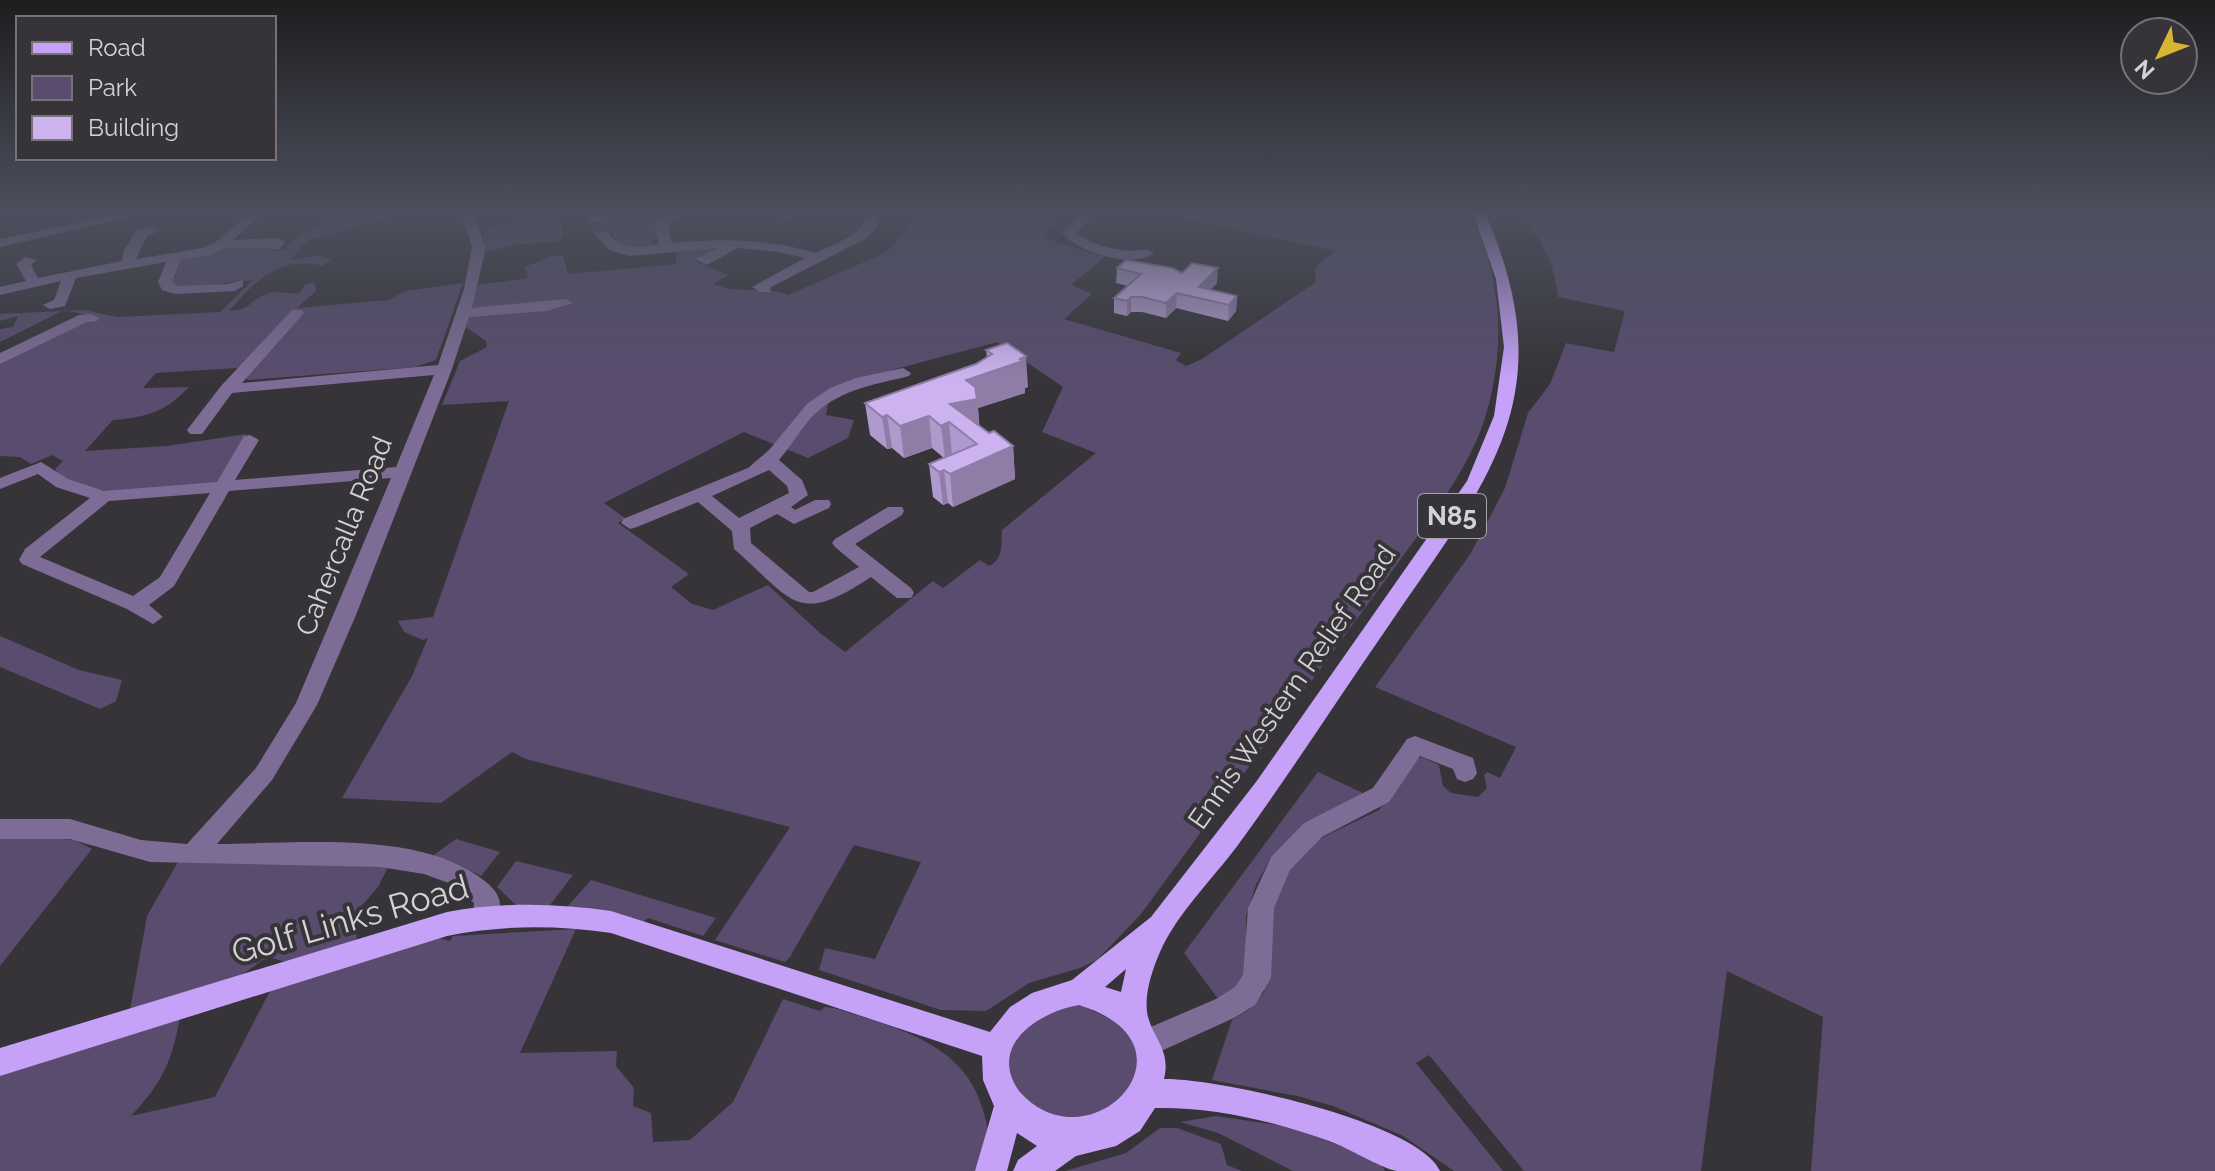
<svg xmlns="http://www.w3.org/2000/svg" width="2215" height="1171" font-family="Raleway,sans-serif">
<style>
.green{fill:#594c6e;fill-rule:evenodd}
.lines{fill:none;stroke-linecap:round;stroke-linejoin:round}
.minor{fill:#7d6c96;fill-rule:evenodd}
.major{fill:#c5a1f7;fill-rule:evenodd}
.wall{fill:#af9ace}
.shaded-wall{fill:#8f7da8}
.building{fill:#ccb3f0;stroke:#8f7da8;stroke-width:2}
.labels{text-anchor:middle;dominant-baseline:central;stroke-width:8;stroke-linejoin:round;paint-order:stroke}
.shield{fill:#363438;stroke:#a4a3a6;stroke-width:2}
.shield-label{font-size:26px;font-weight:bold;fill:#d3d2d5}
.street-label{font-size:28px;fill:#d3d2d5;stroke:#363438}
.near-street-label{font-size:34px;fill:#d3d2d5;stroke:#363438}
</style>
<rect width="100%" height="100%" fill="#363438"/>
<path class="green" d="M341,213h62l-96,28 -17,19 28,-4 13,3 -9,7c-40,-12 -70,17 -93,45 21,0 20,-10 37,-17 12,-5 21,1 33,-1l7,-9 9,-1 1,8 -19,17 91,-8 18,-9 57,-8 -27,77 -21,7 -167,13 -11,-12 -81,5 -13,15 46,-1c-24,25 -41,30 -76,33l-28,31 82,-5 79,-12c-7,14 -15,41 -29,48 -12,6 -30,5 -43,6 -33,3 -99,12 -119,-19l8,-8 -11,-6 -21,9 -11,-7 -20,-1v-95l96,-44 -32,-7 -64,32v-13l13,-2 5,-11 -18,5v-7l84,-4 33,7 103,-5 32,-31c-26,-3 -49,12 -79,4l-3,-5 5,-2 6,-18 45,-13 58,3 12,-12z
M538,213h15l9,13v11l-4,5 -39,2 -33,8 -3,-23 52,-9 6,-2z
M606,213h60l-9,5 3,1 -2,19 -6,2 2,4h6l-31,6 -18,-8 10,-4 -7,-1 -2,-5 -6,2 -2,-4 -9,1 -2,-4 9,-2 -1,-4 8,-2z
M923,213h138l-18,25 62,19 -34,28 21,9 -28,25 117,34 -5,7 10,6 16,-7 114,-77 -1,-15 20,-16 -171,-38h305c34,63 37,137 16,205 -10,33 -30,63 -49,93l-295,403 -44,46 -17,8 -51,15 -43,28 -45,-1 -122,-40 6,-22 50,11 46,-97 -67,-17 -64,112 -5,5 -70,-22 75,-113 -264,-68 -14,-7 -71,51 -99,-5 70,-122 16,-38 -5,2 -19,-8 -6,-11 35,-4 76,-216 -67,4 18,-44 27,-14 -1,-6 -20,-14 12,-42 50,-7 -3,-11 26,-11 12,-1 5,19 108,-10 1,-15 49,-3 -32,15 35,14 -16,9c25,11 51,1 75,11l97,-42zM997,342l66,45 -21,45 54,21 -94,77c-1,14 2,29 -13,36l-9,-6 -37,28 -10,-7 -88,71 -25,-19 -52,-48 -55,25 -21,-6 -21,-17 18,-13 -71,-51 7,-5 -21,-15 140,-71 64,26 40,-20 6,-18 -28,-5 2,-12 64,-33z
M1519,213h696v958h-404l12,-154 -96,-46 -26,200h-177l-95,-116 -13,8 87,108h-49l-51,-35 -70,-30 -36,-10 -85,-16 20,-60 18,-11 14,-17 6,-71 6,-26 13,-27 24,-26 66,-32 36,-50 7,-3 17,8 4,21 8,7 27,4 9,-9 -3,-13 3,-3 13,6 16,-31 -141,-60 96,-134 34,-65 23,-75 22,-29 16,-41 48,9 11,-41 -67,-14c-4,-36 -16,-56 -39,-84z
M0,636l79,34 43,10 -6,21 -16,8 -100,-42z
M1318,772l49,23 -54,24 -43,40 -14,26 -10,31v51l-7,21 -20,12 -35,-47z
M23,836l52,4 17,9 -92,117v-129z
M456,839l44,13 -19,24 -25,-13 -25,-6z
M179,860l209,7 -10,20 -19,22 -3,33 -70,20 -14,-4 -9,2 -27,19 -106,31 17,-94z
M516,861l57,14 -23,30 -32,2 -21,-20z
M591,880l125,38 -13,18 -55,-18 -5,4 -76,-15z
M576,929l-56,124 97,-2 -1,15 18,22 -1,18 18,7 2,29 37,-2 43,-38 50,-103 37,12 5,-4 9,1c58,19 128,33 148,99 9,27 8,39 -7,64h-975v-98l180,-56c-8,44 -17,65 -49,99l84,-19 56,-108 168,-51 11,3 3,-5z
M1071,1000l64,31 9,41 -47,55 -68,-12c-7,-13 -21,-32 -23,-46 -4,-42 35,-55 65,-69z
M1216,1116l74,11 88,33 7,11h-92l-75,-38 -38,-11z
M1160,1128h17l44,16 6,21 15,6h-177l61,-18z"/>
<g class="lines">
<path class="minor" d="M122,213h25l-147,34v-8z
M249,213h14l-30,27 45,-2 7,4 -5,7 -55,-1 -13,7 -31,5 -9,22 5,4 50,-2 16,-4v6l-8,5 -60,3 -13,-4 -4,-8 8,-20 -90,16 -11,28 -15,3 -7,-4 11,-5 7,-19 -61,14v-8l26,-6 -10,-17 9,-7 12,3 -6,5 7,13 84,-17 2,-11 13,-20 16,-3 7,4 -13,5 -11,23 67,-11 14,-7z
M461,213h12l13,34 -14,61 94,-9 7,4 -26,8 -78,6 -17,52 -96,246 -39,90 -45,75 -55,64c79,0 206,-15 269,38 15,12 18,24 9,42l-9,3 -9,-3 -4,-8 1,-13 -20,-18 -30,-11 -44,-7 -230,-5 -80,-23h-70v-20h70l71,21 46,4 69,-76 40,-65 95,-225 -162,13 -55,95 -25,19 14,12 -10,7 -26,-15 -105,-45 -3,-4 6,-11 65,-51 -34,-11 -18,-13 -38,15v-11l41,-16 27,17 36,12 113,-9 27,-46 6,-1 9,5 -24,40 161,-13 38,-92 -202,18 -30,41h-12l-3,-4 34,-44 71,-76h10l2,3 -62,70 196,-18 26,-76 8,-42zM210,493l-50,84 -27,19 -93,-39 69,-56z
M595,213h12l2,5 -6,4h-13l-1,-3z
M665,213h13l-10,15 4,15c50,-5 96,-4 144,10 20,-10 46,-17 52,-40h12l-2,13 -11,12 -96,49 -1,5h-10l-8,-5 53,-29 -26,-6 -41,-4 -31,17 -12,-6 24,-11 -89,8 -21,-6 -15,-17 12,-3c14,21 30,18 53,14l-5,-16z
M785,213h13l-11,9 -6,-4z
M1082,213h13l-19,20c15,11 34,16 52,18 10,0 18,-4 26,2 -22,16 -75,0 -92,-20z
M92,314l7,4 -2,3 -10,1 -87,42v-11l79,-38z
M903,368l8,5 -2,3c-36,9 -73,14 -99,43 -11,13 -20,28 -31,41l23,20 6,15 -17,12 4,3 20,-10h14l2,4 -2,4 -35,16 -17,-10 -27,14 1,15 58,49h4l46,-25 -24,-20 -3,-4 3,-4 53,-32h14l2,4 -2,4 -47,29 56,44 3,5 -3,5h-14l-26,-21c-75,50 -78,23 -137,-28l-2,-18 -34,-29 -61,25 -7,2 -9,-6 2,-4 125,-51 21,-18 38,-46 23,-16 26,-10zM769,470l18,16 2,7 -50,25 -27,-22z
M1415,736l58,22 4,15 -4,6 -8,3 -8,-3 -4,-10 -33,-13 -31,46 -67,35 -32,33 -16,38 -3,70 -16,27 -19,12 -77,35 -10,4 -10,-4 -4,-10 4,-10 77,-33 19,-12 8,-12 5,-67 23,-51 33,-34 69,-35 34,-49z"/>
<path class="major" d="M1473,213h12c82,186 0,270 -100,418 -49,71 -96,144 -147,214 -26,35 -60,67 -78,107 -8,18 -17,45 -12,65 6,22 23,34 16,62 53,-1 255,43 276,92 -14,0 -30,0 -43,0 -17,-3 -48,-23 -68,-30 -55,-20 -115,-34 -174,-33l-15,23 -24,15 -40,10 -21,15h-42l5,-11 19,-14 -20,-13 -10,38h-32l19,-65 -11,-26 -1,-24 -371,-123c-56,-8 -109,-8 -164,3l-447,140v-28l447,-136c55,-10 108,-9 164,-1l379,121 20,-25 22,-14 40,-13 79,-63 105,-135 211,-301 27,-65 10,-69 -8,-68zM1126,969l-5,23 -16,-5zM1079,1005c130,40 10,166 -60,86 -32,-46 20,-79 60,-86z"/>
</g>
<path class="wall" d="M1117,268l65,5 35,10 -7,7 27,6 -1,15 -8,10 -52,-13 -10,10 -24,-6h-11l-4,4 -13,-3v-15l14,-12 -12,-3z
M1007,343l21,44 -3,1v5l-47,15 1,18 10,7 24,13 2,33 -62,28 -5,-4 -5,2 -10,-8 -4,-33 15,-6 -12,-10 -28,10 -12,-10 -5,1 -17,-14 -5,-32 111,-39 11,-7 -1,-7z"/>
<path class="shaded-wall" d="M1218,268l-1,15 -16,16 -2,-12z
M1177,293l-1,15 -10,10v-15z
M1237,296l-1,15 -8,10 1,-16z
M1131,297v15l-4,4v-15z
M1026,356l2,31 -3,1v5l-47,15 2,23 -30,-27 16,-24z
M887,415l5,33 -5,1 -5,-32z
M929,416l3,32 -28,10 -4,-32z
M949,422l3,33 -7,3 -4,-32z
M1013,446l2,33 -62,28 -3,-33z
M944,470l4,33 -5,2 -4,-33z"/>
<path class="building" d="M1126,260l46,8 10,5 10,-10 26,5 -19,19 38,9 -8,9 -52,-12 -11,10 -24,-6h-11l-4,4 -13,-3 27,-24 -24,-6z
M1007,343l19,13 -6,3 3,2 -57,19 9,7 2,12 -27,5 39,29 5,-2 19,15 -63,28 -6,-4 -5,2 -10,-8 48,-20 -28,-22 -8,4 -12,-10 -29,10 -13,-11 -5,2 -17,-14 111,-39 16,-10 -6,-4z"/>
<linearGradient id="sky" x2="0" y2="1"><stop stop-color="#1e1d1f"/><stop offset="0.56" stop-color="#4c505e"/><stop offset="1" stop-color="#4c505e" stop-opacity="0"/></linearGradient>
<rect width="2215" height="377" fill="url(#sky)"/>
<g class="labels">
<rect class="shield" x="1418" y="494" width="68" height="44" rx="6"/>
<g class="shield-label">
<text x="1452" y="516">N85</text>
</g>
<g class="street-label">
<text transform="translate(344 536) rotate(-68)">Cahercalla Road</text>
<text transform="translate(1292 687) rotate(-55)">Ennis Western Relief Road</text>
</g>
<g class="near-street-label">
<text transform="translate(350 919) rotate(-16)">Golf Links Road</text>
</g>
</g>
<rect x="16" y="16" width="260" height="144" fill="#363438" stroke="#757377" stroke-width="2"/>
<rect x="32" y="42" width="40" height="12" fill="#c5a1f7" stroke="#757377" stroke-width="2"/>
<text x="88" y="56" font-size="24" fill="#d3d2d5">Road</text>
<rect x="32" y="76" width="40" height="24" fill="#594c6e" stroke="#757377" stroke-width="2"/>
<text x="88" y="96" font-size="24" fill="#d3d2d5">Park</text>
<rect x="32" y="116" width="40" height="24" fill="#ccb3f0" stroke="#757377" stroke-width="2"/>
<text x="88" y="136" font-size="24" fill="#d3d2d5">Building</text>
<g transform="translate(2159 56) rotate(227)"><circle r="38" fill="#363438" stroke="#757377" stroke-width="2"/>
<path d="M0-6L14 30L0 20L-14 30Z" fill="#d7b434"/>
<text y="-12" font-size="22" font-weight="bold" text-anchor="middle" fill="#d3d2d5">N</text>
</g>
</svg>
